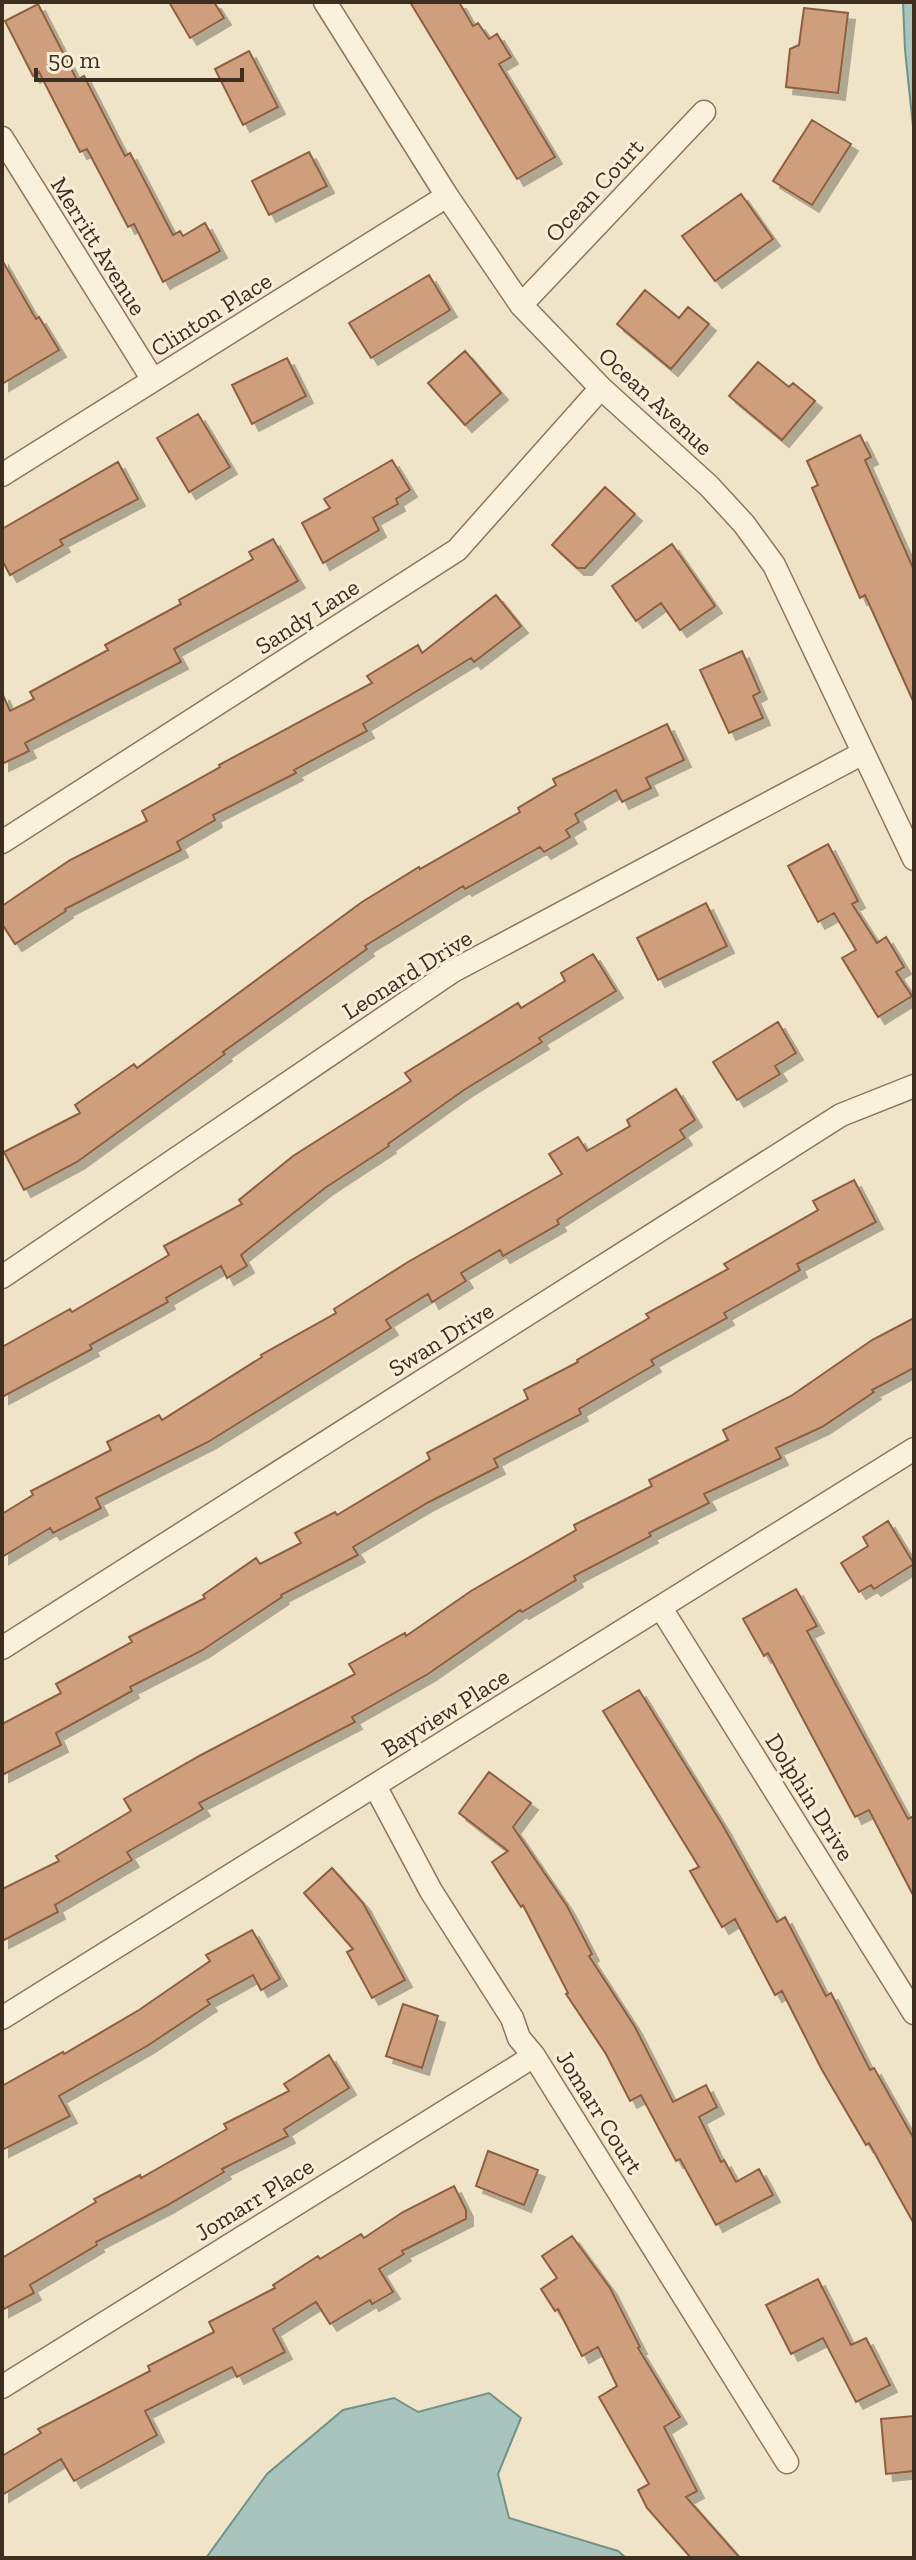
<svg xmlns="http://www.w3.org/2000/svg" width="916" height="2560" font-family="'Zilla Slab',serif">
<style>
.water{fill:#a9c4bc;stroke:#6f938a;stroke-width:2}
.building{fill:#cf9f7d;stroke:#8d5f41;stroke-width:2;filter:url(#shadow)}
.lines{fill:none;stroke-linecap:round;stroke-linejoin:round}
.street-casing{stroke:#8d765c;stroke-width:25}
.street{stroke:#faf1dc;stroke-width:22}
.labels{text-anchor:middle;dominant-baseline:central;stroke-width:6;stroke-linejoin:round;paint-order:stroke}
.street-label{font-size:24px;fill:#3d2e20;stroke:#f7eed8}
</style>
<defs>
<filter id="shadow"><feDropShadow dx="7" dy="7" stdDeviation="0" flood-color="#0004"/></filter>
</defs>
<rect width="100%" height="100%" fill="#f0e4c8"/>
<path class="water" d="M903,2h11v134l-9,-86z
M489,2393l32,25 -23,56 11,44 109,33 8,7h-420l61,-84 76,-64 51,-12 24,14z"/>
<path class="building" d="M169,2h45l10,16 -34,20z
M410,2h49l14,24 5,-3 11,16 8,-5 14,23 -12,7 56,93 -38,22z
M38,4l39,76 7,-4 41,80 5,-3 43,82 7,-4 3,5 22,-13 15,28 -57,31 -29,-58 -6,3 -41,-78 -7,3 -41,-80 -6,4 -28,-55z
M804,8l44,5 -10,80 -52,-6 4,-38 9,-4z
M249,51l29,56 -35,18 -28,-56z
M812,120l39,24 -39,61 -39,-24z
M309,152l18,34 -58,29 -17,-34z
M741,194l32,45 -58,42 -33,-45z
M2,260l34,59 3,-2 20,33 -57,34z
M429,275l21,35 -79,48 -22,-35z
M645,290l34,28 9,-11 21,17 -38,45 -54,-45z
M465,351l36,42 -36,32 -37,-42z
M287,358l19,38 -54,28 -20,-39z
M758,362l31,25 4,-4 22,18 -33,39 -53,-44z
M198,414l32,53 -41,25 -32,-54z
M860,435l11,22 -6,3 49,110v133l-49,-108 -5,3 -48,-110 6,-3 -11,-24z
M392,460l18,30 -14,9 2,5 -25,14 6,12 -56,33 -21,-40 28,-15 -6,-9z
M118,462l20,37 -78,41 3,5 -53,30 -8,-15v-31z
M605,487l30,27 -50,54h-8l-25,-23z
M273,539l25,42 -124,68 7,13 -156,81 4,8 -27,13v-71l8,18 24,-12 -4,-7 78,-42 -3,-5 76,-41 -2,-4 74,-41 -4,-7z
M672,544l43,62 -35,24 -19,-27 -25,18 -24,-35z
M496,595l25,31 -47,36 -3,-4 -108,66 4,7 -73,39 2,3 -83,42 2,5 -38,22 4,8 -116,59 1,2 -51,33 -13,-20v-18l68,-46 77,-39 -5,-10 78,-44 -1,-2 153,-82 -5,-7 51,-31 4,8z
M742,651l18,41 -7,4 10,22 -34,15 -29,-63z
M667,724l17,36 -38,18 5,10 -29,14 -6,-12 -41,24 4,8 -13,8 4,7 -26,15 -4,-5 -75,42 -2,-3 -98,60 2,3 -144,103 2,2 -148,108 -53,28 -20,-38 76,-39 -5,-8 59,-41 3,4 225,-166 57,-35 1,2 100,-57 -2,-4 38,-23 -3,-6z
M828,844l30,57 -6,3 25,39 9,-6 18,30 -8,5 16,24 -34,21 -36,-59 14,-8 -22,-37 -16,9 -30,-56z
M706,903l21,43 -69,34 -21,-42z
M593,954l23,37 -77,47 3,4 -78,48 -76,54 1,2 -64,42 -84,67 6,11 -20,12 -6,-12 -55,32 2,4 -78,43 2,4 -90,48v-50l68,-38 2,3 97,-57 -5,-9 78,-42 -3,-4 54,-44 118,-75 -6,-8 113,-70 3,5 44,-27 -4,-8z
M778,1022l18,31 -21,13 5,8 -43,26 -24,-38z
M676,1089l19,31 -15,10 5,8 -128,82 2,4 -56,32 -3,-6 -39,23 5,8 -34,21 -4,-8 -42,26 5,8 -183,114 -112,56 5,10 -48,25 -3,-5 -48,29v-43l31,-19 -2,-4 80,-41 -4,-8 52,-27 3,5 100,-63 -1,-2 75,-42 -2,-4 74,-47 154,-88 -13,-20 29,-17 9,14 43,-25 -3,-6z
M854,1180l22,42 -79,42 3,6 -76,43 3,5 -76,42 3,5 -75,44 2,5 -87,45 4,8 -69,35 -76,45 5,8 -77,40 1,2 -81,54 -71,36 2,4 -76,42 5,12 -59,30v-51l59,-31 -5,-9 76,-42 -3,-5 76,-39 -2,-3 53,-37 4,6 41,-21 -6,-10 40,-21 2,3 93,-56 -3,-6 101,-54 -4,-9 54,-28 -1,-2 72,-42 -3,-4 82,-45 -4,-5 94,-54 -5,-9z
M914,1318v50l-42,22 2,2 -52,35 -46,21 5,10 -77,36 5,9 -60,30 2,3 -77,40 2,4 -54,32 -2,-2 -92,64 -76,43 3,5 -156,81 4,6 -76,43 5,8 -77,45 3,7 -56,29v-52l57,-28 -3,-5 75,-45 -7,-12 77,-44 154,-81 -6,-10 56,-31 1,3 65,-45 105,-61 -2,-5 78,-39 -3,-6 79,-40 -5,-10 68,-34 81,-56z
M888,1521l26,43 -40,25 -3,-4 -12,7 -18,-29 27,-17 -5,-9z
M796,1589l21,37 -10,5 101,188 6,-3v81l-45,-87 -14,7 -87,-164 -4,3 -21,-37z
M639,1690l83,134 55,98 8,-5 41,79 5,-3 39,77 4,-2 40,71v85l-45,-81 -3,2 -44,-75 -40,-79 -7,4 -40,-76 -13,8 -32,-56 9,-4 -96,-156z
M489,1772l42,31 -18,24 54,79 25,48 -3,2 46,71 38,75 33,-17 11,22 -18,10 22,45 3,-2 12,22 23,-13 14,26 -57,30 -36,-66 -4,2 -35,-66 -11,6 -24,-47 -40,-60 2,-1 -45,-88 -2,2 -29,-45 16,-11 -49,-38z
M332,1868l31,35 42,77 -33,18 -25,-46 6,-3 -49,-56z
M252,1930l28,49 -19,11 -8,-15 -46,25 3,4 -63,42 -88,50 11,20 -68,34v-64l61,-34 1,2 75,-44 71,-49 -4,-6z
M403,2004l35,12 -16,52 -36,-12z
M329,2055l20,33 -65,41 4,7 -66,33 2,3 -58,34 -70,36 1,3 -67,40 4,8 -32,17v-52l94,-56 -2,-3 46,-24 1,3 86,-49 -3,-5 65,-33 -5,-7z
M488,2151l50,19 -14,35 -48,-19z
M454,2186l12,24v9l-64,32 2,3 -25,15 14,23 -21,12 -2,-4 -40,24 -14,-22 -43,27 12,23 -48,25 -5,-10 -87,44 12,24 -83,46 -13,-22 -59,36v-39l39,-23 -3,-4 112,-58 -2,-5 66,-34 -5,-10 66,-34 -2,-3 45,-29 2,3 41,-25 3,4 39,-26z
M572,2236l38,52 30,59 -2,1 42,69 -16,10 33,64 -11,6 54,61h-49l-44,-50 -9,-18 11,-6 -50,-87 18,-11 -19,-39 -16,9 -24,-47 -3,2 -14,-22 16,-11 -15,-22z
M818,2279l33,66 15,-7 24,47 -34,17 -33,-64 -32,16 -25,-49z
M914,2416v55l-28,3 -5,-55z"/>
<g class="lines">
<defs>
<path id="street" d="M325,2l122,194 74,109 80,83 108,98 35,38 30,41 140,294
M2,138l151,242
M521,305l183,-193
M2,475l445,-279
M2,842l455,-292 144,-162
M2,1277l451,-306 410,-218
M661,1608l253,405
M2,1648l839,-533 73,-29
M375,1786l56,105 81,127 7,20 15,18 253,406
M2,2018l912,-569
M2,2387l532,-331"/>
</defs>
<use href="#street" class="street-casing"/>
<use href="#street" class="street"/>
</g>
<g class="labels">
<g class="street-label">
<text transform="translate(594 190) rotate(-47)">Ocean Court</text>
<text transform="translate(99 246) rotate(58)">Merritt Avenue</text>
<text transform="translate(211 314) rotate(-32)">Clinton Place</text>
<text transform="translate(656 401) rotate(43)">Ocean Avenue</text>
<text transform="translate(307 616) rotate(-33)">Sandy Lane</text>
<text transform="translate(407 974) rotate(-32)">Leonard Drive</text>
<text transform="translate(441 1339) rotate(-32)">Swan Drive</text>
<text transform="translate(445 1712) rotate(-32)">Bayview Place</text>
<text transform="translate(810 1797) rotate(58)">Dolphin Drive</text>
<text transform="translate(600 2112) rotate(58)">Jomarr Court</text>
<text transform="translate(254 2199) rotate(-32)">Jomarr Place</text>
</g>
</g>
<rect width="916" height="2560" fill="none" stroke="#3d2e20" stroke-width="8"/>
<path d="M36 68v12h206v-12" fill="none" stroke="#3d2e20" stroke-width="4"/>
<text x="48" y="68" font-size="24" fill="#3d2e20" stroke="#f7eed8" stroke-width="6" paint-order="stroke">50 m</text>
</svg>
